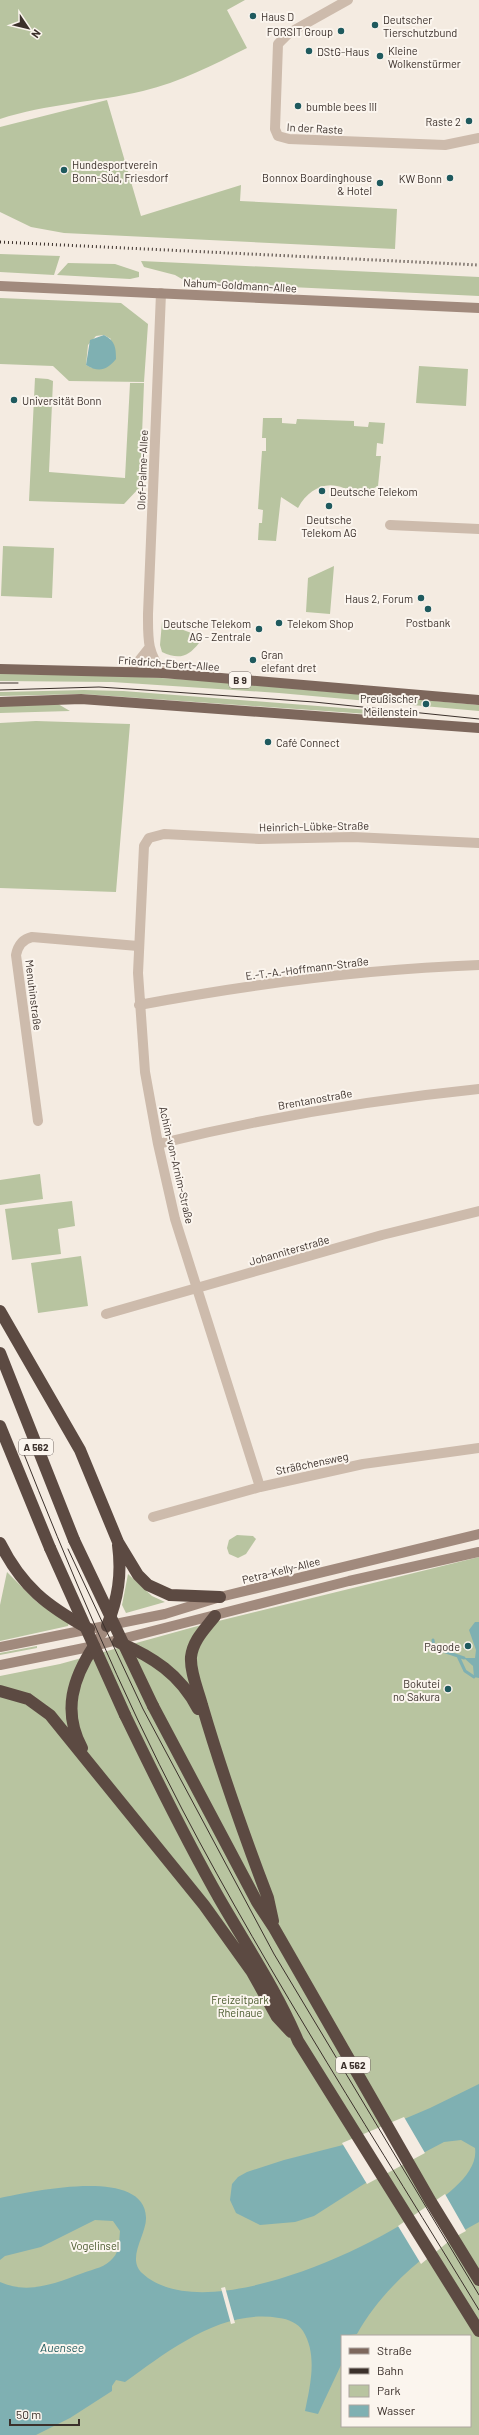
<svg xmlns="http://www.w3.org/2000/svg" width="479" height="2435" font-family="Barlow,sans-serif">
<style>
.green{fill:#b8c4a0;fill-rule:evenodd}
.water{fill:#7fb0b2}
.pier{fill:#f4ebe1}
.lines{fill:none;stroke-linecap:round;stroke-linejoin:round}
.stream{stroke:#7fb0b2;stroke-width:3}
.minor{stroke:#cdbbac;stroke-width:10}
.secondary{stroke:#a18a7d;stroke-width:10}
.primary{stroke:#7d675c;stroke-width:10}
.motorway{stroke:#5c4a42;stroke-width:12}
.tram{stroke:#3b302b;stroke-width:1}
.rail{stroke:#3b302b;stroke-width:3;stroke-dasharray:1 3;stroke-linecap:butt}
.motorway-bridge{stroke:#5c4a42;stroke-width:12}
.poi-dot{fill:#1f5a5e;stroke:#fbf5ee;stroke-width:1.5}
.labels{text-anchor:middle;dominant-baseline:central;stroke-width:4;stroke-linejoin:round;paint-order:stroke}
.shield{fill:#fbf5ee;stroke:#756b66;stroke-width:1}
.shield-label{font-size:10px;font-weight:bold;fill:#3b302b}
.poi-label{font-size:11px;fill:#3b302b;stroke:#fbf5ee;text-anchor:start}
.street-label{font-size:11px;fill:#3b302b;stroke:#fbf5ee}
.park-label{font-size:11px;fill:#4a5a2e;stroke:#fbf5ee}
.water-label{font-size:12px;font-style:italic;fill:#1f5a5e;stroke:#fbf5ee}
</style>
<rect width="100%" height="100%" fill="#f4ebe1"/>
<path class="green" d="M0,0h245l-18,10 20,38c-34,17 -67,34 -104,43 -47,11 -97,13 -143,28z
M107,100l34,116 100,-31 -1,16 157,8 -2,40 -331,-16 -33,-6 -31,-15v-85z
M0,254l60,2 -6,19 -54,-3z
M141,261l338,16v19l-292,-14 -12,-7 -31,-8z
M68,263l47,1 24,8v5l-9,2 -73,-4z
M0,298l121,5 27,21 -4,58 -75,-1 -16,-15 -53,-2zM104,335l7,4 -19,29 -6,-3 2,-20 8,-9z
M419,366l49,3 -2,37 -50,-3z
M35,378l13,1 5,2 -4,91 76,6 5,-95h14l-4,104 -16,17 -95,-3z
M263,418h19v5l14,1 1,-5 57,2v5l14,1 1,-5 16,1 -2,21 -6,-1 -1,13h5l-3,30 -21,11c-22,-20 -46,-13 -59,11l-17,-11 -5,44 -18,-1 1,-17h3l1,-13 -5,-1 4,-58h4v-13h-4z
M3,546l51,2 -2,50 -51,-2z
M334,566l-4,48 -24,-2 2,-34z
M162,622l40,15 -12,-1v6l9,1c-11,14 -20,17 -37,9l-2,-7z
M0,674l113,1 96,6 270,24v6l-200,-18 -167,-11 -112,-1z
M84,690l39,1 246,19 -1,4 -285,-20 -83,2v-4h3z
M58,704l12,7 -70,2v-7z
M36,721l94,3 -14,168 -116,-4v-165z
M40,1174l3,25 -43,6v-25z
M72,1201l3,25 -17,3 3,25 -49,6 -7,-51z
M81,1256l7,50 -50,7 -7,-50z
M237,1535l16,1 3,3 -10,15 -8,4 -9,-4 -2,-6 2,-8z
M479,1557v878h-479v-759l60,-12 134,-37zM342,2336h128v90h-128z
M7,1572l30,30 32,21 -1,3 -68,15v-36z
M128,1574l24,22 13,6 -39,11 -4,-8z
M37,1646v2l-37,7v-2z"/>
<path class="water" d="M104,335c11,6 12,12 12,24 -9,11 -17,14 -30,6l4,-25z
M475,1622h4v56l-5,-1 -1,-11 -9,-8h11l1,-8 -7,-20z
M479,2084v138c-48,25 -95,64 -122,112l-15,2v27l-24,51 -13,-3c5,-25 13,-56 -2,-80 -5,-8 -15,-12 -24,-13 -57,-10 -111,33 -154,64l-9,-2 -4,6v5l-42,27 -34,17h-36v-153c28,13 56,1 83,-9 11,-4 23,-6 30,-15 7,-7 6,-18 7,-27l-7,-10 -18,-1 -54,27 -36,9 -5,4v-62c30,-6 144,-32 146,19 1,17 -20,41 -4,56 59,55 224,-22 279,-61 19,-12 58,-37 54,-64l-14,-8 -17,2 -80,42 -50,32 -19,6 -35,3 -24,-12 -6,-13 2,-16 6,-7 9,-5 37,-12 59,-15 87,-37z"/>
<path class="pier" d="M404,2117l21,36 -58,31 -25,-41z
M445,2194l21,37 -13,7 -32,26 -23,-38z
M225,2287l10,36 -4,1 -10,-36z"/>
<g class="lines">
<path class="stream" d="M433,1640l1,8 30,10
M458,1656l7,15 9,6"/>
<path class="minor" d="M348,0l-59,33 -11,11 -3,85 3,7 11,3 156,6 34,-7
M161,293l-13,321c0,26 -1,38 15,59
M390,525l89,4
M130,672l19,-24
M139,1005c112,-21 226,-36 340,-40
M38,1121l-22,-166c2,-10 7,-16 16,-18l106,9
M158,1144c106,-26 212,-44 321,-55
M106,1314l276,-79 97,-24
M260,1487l-85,-268 -17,-75 -13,-72 -7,-99 6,-127 5,-8 15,-4 95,5 94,-2 126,6
M153,1517l107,-30 103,-23 116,-16"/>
<path class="secondary" d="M0,286l479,22
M94,1646l13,-20
M0,1647l165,-33 55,-17 259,-63
M0,1665l94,-19 255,-65 130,-29"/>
<path class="primary" d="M0,669l163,4 316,27
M0,702l81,-3 398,29"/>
<path class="motorway" d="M0,1311l80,139 38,92 20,33 10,10 22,10 50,2
M0,1353l74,187
M0,1426l50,122
M0,1543c22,44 47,63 89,86
M215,1616c-10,13 -22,24 -24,41 -1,15 7,33 11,48 19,65 42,130 66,193l5,23
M107,1626c11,-28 15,-51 11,-81
M118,1642c35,15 62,32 80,67
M0,1691l28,8 22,16 154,190 48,67 25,45 14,15
M153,1706l104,196 17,26 157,274 48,78
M125,1715c30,62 60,123 94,183 27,47 58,93 79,143l181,290
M82,1748c-20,-37 -9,-70 12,-102"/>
<path class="tram" d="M0,683h18
M0,690l99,-3 46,3 169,12 165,17
M20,1444c49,124 101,248 162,365 90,172 197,336 297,501
M68,1549l75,160 131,245 205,341"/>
<path class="rail" d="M0,242l479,23"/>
<path class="motorway-bridge" d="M74,1540l79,166
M50,1548l75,167"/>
</g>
<g class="poi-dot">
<circle cx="253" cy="16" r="4"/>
<circle cx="375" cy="25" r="4"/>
<circle cx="341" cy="31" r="4"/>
<circle cx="309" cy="51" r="4"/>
<circle cx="380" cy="56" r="4"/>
<circle cx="298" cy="106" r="4"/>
<circle cx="469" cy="121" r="4"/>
<circle cx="64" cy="170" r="4"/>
<circle cx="450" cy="178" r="4"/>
<circle cx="380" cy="183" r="4"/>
<circle cx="14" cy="400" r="4"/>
<circle cx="322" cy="491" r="4"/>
<circle cx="329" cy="506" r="4"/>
<circle cx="421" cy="598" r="4"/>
<circle cx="428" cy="609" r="4"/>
<circle cx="279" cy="623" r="4"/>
<circle cx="259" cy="629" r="4"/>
<circle cx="253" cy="660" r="4"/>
<circle cx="426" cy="704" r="4"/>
<circle cx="268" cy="742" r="4"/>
<circle cx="468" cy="1646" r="4"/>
<circle cx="448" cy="1689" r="4"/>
</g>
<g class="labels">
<g class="shield">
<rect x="229" y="672" width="22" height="16" rx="3"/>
<rect x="19" y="1439" width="34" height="16" rx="3"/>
<rect x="336" y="2057" width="34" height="16" rx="3"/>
</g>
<g class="shield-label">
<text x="240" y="680">B 9</text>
<text x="36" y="1447">A 562</text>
<text x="353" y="2065">A 562</text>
</g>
<g class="poi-label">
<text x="261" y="16">Haus D</text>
<text x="383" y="19">Deutscher<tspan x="383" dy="13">Tierschutzbund</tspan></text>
<text x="333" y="31" text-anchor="end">FORSIT Group</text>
<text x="388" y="50">Kleine<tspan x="388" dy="13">Wolkenstürmer</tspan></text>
<text x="317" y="51">DStG-Haus</text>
<text x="306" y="106">bumble bees III</text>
<text x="461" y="121" text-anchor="end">Raste 2</text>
<text x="72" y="164">Hundesportverein<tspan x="72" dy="13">Bonn-Süd, Friesdorf</tspan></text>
<text x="372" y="177" text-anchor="end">Bonnox Boardinghouse<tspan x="372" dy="13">&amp; Hotel</tspan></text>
<text x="442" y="178" text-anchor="end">KW Bonn</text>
<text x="22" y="400">Universität Bonn</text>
<text x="330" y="491">Deutsche Telekom</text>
<text x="329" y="519" text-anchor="middle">Deutsche<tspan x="329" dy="13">Telekom AG</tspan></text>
<text x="413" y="598" text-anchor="end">Haus 2, Forum</text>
<text x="428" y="622" text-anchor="middle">Postbank</text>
<text x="251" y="623" text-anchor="end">Deutsche Telekom<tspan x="251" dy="13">AG - Zentrale</tspan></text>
<text x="287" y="623">Telekom Shop</text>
<text x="261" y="654">Gran<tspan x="261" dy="13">elefant dret</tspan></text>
<text x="418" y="698" text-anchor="end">Preußischer<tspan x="418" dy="13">Meilenstein</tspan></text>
<text x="276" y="742">Café Connect</text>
<text x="460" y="1646" text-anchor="end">Pagode</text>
<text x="440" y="1683" text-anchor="end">Bokutei<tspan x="440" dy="13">no Sakura</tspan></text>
</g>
<g class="street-label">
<text transform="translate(315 128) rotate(3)">In der Raste</text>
<text transform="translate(240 285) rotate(3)">Nahum-Goldmann-Allee</text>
<text transform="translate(142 470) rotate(-88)">Olof-Palme-Allee</text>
<text transform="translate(169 663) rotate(4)">Friedrich-Ebert-Allee</text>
<text transform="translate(314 826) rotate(-1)">Heinrich-Lübke-Straße</text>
<text transform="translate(307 968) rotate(-7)">E.-T.-A.-Hoffmann-Straße</text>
<text transform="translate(34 995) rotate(83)">Menuhinstraße</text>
<text transform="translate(315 1099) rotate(-10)">Brentanostraße</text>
<text transform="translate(177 1165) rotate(77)">Achim-von-Arnim-Straße</text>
<text transform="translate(289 1250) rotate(-16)">Johanniterstraße</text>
<text transform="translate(312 1463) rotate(-12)">Sträßchensweg</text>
<text transform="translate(281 1570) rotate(-14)">Petra-Kelly-Allee</text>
</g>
<g class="park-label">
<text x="240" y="1999">Freizeitpark<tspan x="240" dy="13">Rheinaue</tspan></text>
<text x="95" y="2245">Vogelinsel</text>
</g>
<g class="water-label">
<text x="62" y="2347">Auensee</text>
</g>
</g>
<rect x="341" y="2335" width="130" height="92" fill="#fbf5ee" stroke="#aea6a0"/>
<rect x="349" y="2348" width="20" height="6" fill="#7d675c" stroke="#aea6a0"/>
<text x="377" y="2355" font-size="12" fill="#3b302b">Straße</text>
<rect x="349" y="2368" width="20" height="6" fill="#3b302b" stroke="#aea6a0"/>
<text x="377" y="2375" font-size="12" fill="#3b302b">Bahn</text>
<rect x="349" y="2385" width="20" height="12" fill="#b8c4a0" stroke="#aea6a0"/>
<text x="377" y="2395" font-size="12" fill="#3b302b">Park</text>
<rect x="349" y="2405" width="20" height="12" fill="#7fb0b2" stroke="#aea6a0"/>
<text x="377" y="2415" font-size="12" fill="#3b302b">Wasser</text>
<g transform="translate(28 28) rotate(125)" stroke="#fbf5ee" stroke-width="3" paint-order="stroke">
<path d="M0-3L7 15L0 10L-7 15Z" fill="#3b302b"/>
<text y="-6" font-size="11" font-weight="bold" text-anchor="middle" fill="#3b302b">N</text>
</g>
<path d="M10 2419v6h69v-6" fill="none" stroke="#3b302b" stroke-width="2"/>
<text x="16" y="2419" font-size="12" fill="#3b302b" stroke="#fbf5ee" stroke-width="3" paint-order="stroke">50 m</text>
</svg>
